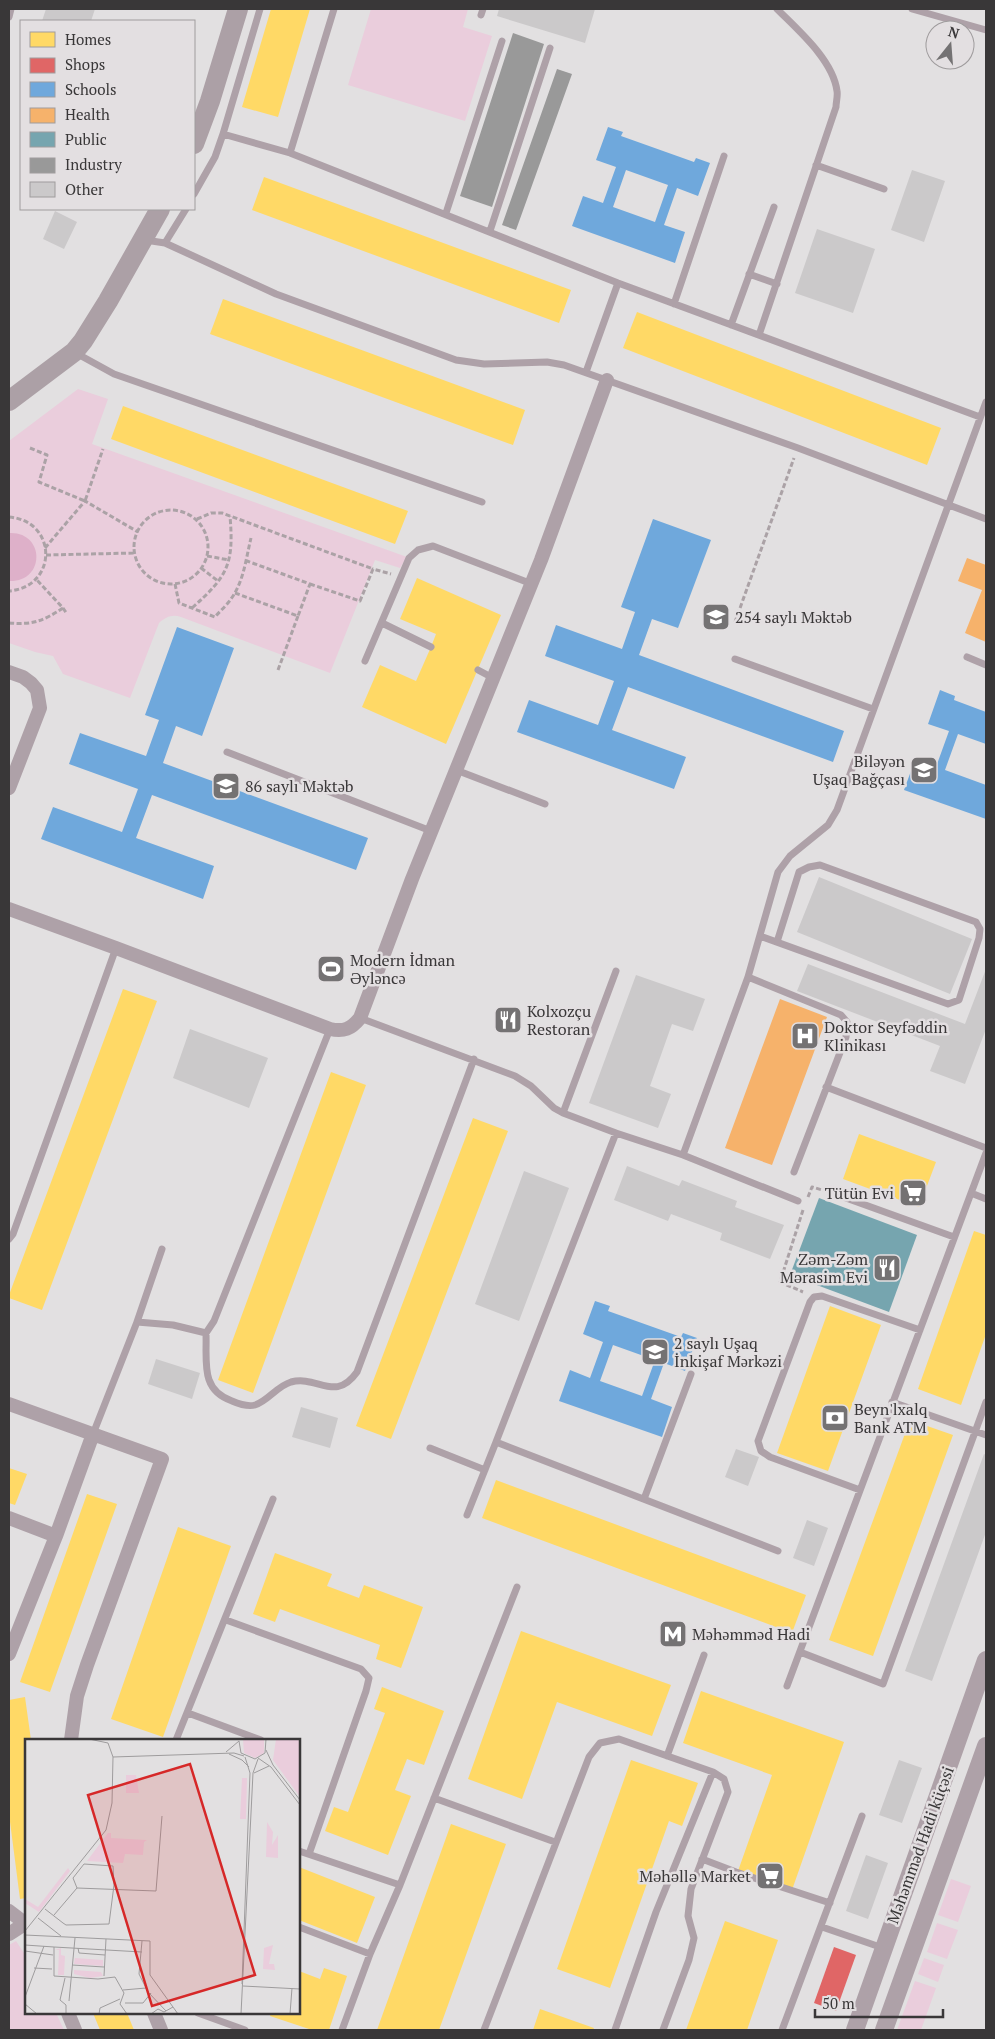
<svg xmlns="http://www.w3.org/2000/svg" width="995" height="2039" font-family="'PT Serif',serif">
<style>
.green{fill:#eacddc}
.water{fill:#deb0c9}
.homes{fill:#ffd966}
.shops{fill:#e06666}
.schools{fill:#6fa8dc;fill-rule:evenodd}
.health{fill:#f6b26b}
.public{fill:#76a5af}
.industry{fill:#999}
.building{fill:#cbc9ca}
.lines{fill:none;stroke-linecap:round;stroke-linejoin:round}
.path{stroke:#aba2a6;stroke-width:3;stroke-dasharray:5 2.5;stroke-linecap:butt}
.service{stroke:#aea1a8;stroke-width:7}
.minor{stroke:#aea1a8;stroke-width:14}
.tertiary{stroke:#aea1a8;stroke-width:18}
.secondary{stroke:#aca0a6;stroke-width:20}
.labels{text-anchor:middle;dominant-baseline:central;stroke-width:5;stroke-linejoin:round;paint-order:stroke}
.poi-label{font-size:16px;fill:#393738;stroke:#e3dfe1;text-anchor:start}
.street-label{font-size:16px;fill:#393738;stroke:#e3dfe1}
.inset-road{fill:none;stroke:#9e9c9d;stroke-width:1}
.view{fill:#d62828;fill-opacity:0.15;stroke:#d62828;stroke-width:2.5}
.inset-edge{fill:none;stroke:#393738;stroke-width:2.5}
</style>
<rect width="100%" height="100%" fill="#e2e0e1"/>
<path class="green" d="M371,9h97l-5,18 29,9 -27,85 -117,-36z
M78,389l30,10 -16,45 315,113 -7,11 -25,-8 -45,113 -149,-56c-9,-3 -15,0 -22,6l-29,75 -67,-24 -10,-18 -18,-4 -26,-9v-202z
M951,1879l20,7 -13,36 -20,-7z
M937,1923l21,7 -11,29 -20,-7z
M16,1941l10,15v57h30l8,17h-55v-85z
M924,1958l20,7 -6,17 -20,-8z
M915,1981l21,7 -15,42h-24z"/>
<path class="water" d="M9,533c36,-2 37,49 0,48z"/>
<path class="homes" d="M271,9h39l-32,108 -36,-10z
M264,177l307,113 -12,33 -307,-113z
M223,299l302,111 -12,35 -303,-111z
M637,312l304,116 -14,37 -304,-117z
M123,406l285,105 -13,33 -284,-105z
M417,578l84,37 -55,129 -84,-37 18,-42 36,16 15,-34 5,-13 -36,-15z
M123,989l34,12 -115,309 -33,-12v-3z
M331,1072l35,13 -113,308 -35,-13z
M473,1118l35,13 -117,308 -35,-13z
M859,1134l77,28 -17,45 -76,-28z
M974,1231l12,4v99l-25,71 -43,-16z
M830,1306l51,19 -53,146 -51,-18z
M910,1420l43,15 -80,221 -44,-16z
M9,1468l18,6 -12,31 -6,-2z
M496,1480l310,115 -14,38 -310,-115z
M87,1494l30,10 -67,188 -30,-10z
M178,1527l53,19 -68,191 -52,-18z
M275,1553l57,21 -5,12 32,12 5,-13 59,22 -22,61 -25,-9 4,-14 -100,-36 -5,13 -22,-8z
M521,1631l150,54 -19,51 -95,-34 -35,97 -54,-20z
M382,1687l62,24 -20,54 -17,-6 -12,31 16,6 -23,59 -63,-24 9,-24 14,5 37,-99 -11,-4z
M701,1691l143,51 -52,148 -54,-19 34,-96 -89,-32z
M25,1697l6,43h-5v158l-6,1 -11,-85v-114z
M631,1760l67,23 -16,43 -13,-5 -59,167 -53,-19z
M451,1824l55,20 -67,186h-62z
M299,1867l76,30 -18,46 -58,-23z
M725,1921l53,19 -31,90h-61z
M324,1968l23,8 -18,54h-17l-42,-14 1,-3h28v-42l21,8z
M540,2009l54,19 -1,2h-60z
M93,2013h34l7,17h-34z"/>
<path class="shops" d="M834,1947l22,8 -20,56 -22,-8z"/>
<path class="schools" d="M608,127l15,5 -2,4 73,26 2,-4 14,5 -12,33 -21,-8 -13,37 21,7 -10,31 -103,-37 11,-30 20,7 13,-36 -20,-7zM626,170l42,15 -13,37 -42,-15z
M653,519l58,21 -33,88 -26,-9 -13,36 205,76 -11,31 -205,-75 -16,43 74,27 -12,32 -157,-57 12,-32 69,25 16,-44 -69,-25 11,-31 66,24 13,-37 -14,-5z
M177,627l57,21 -32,88 -26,-10 -13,37 205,75 -12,32 -204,-75 -16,43 78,28 -11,33 -162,-60 12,-32 69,25 16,-43 -69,-25 11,-31 66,23 13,-36 -14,-5z
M940,690l15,6 -1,4 32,12v32l-28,-10 -13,36 41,15v34l-82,-29 11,-30 21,7 13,-36 -21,-7z
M595,1301l15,5 -2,5 73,26 2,-4 14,5 -12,33 -21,-8 -13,36 21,8 -10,30 -103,-36 11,-31 20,8 13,-36 -20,-8zM613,1345l42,15 -13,36 -42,-15z"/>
<path class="health" d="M967,558l19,7v77l-21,-9 17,-43 -24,-9z
M780,999l47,18 -55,148 -47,-17z"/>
<path class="public" d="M819,1198l98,37 -28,77 -99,-37z"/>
<path class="industry" d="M513,33l31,11 -52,163 -32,-11z
M557,69l15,5 -56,156 -14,-5z"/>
<path class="building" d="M46,9h49l-4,12h-49z
M499,9h96l-10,34 -88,-27z
M912,170l33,11 -21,61 -33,-12z
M55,211l22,11 -13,27 -21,-10z
M817,229l58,20 -22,64 -58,-20z
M819,877l153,62 -22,55 -153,-62z
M808,964l157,60 21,-55v60l-21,55 -35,-13 10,-25 -143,-55z
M636,975l69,24 -12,32 -21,-7 -22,62 21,8 -13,34 -69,-25z
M190,1029l78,29 -19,50 -76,-30z
M627,1166l52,20 3,-6 55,21 -2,6 49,18 -14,34 -50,-19 2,-7 -51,-19 -3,7 -54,-21z
M524,1171l45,17 -50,133 -44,-17z
M156,1359l44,14 -8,26 -44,-15z
M301,1407l37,11 -8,30 -38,-11z
M736,1449l23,8 -11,29 -23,-9z
M984,1454l2,1v77l-54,149 -27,-10z
M807,1520l21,8 -14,38 -21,-8z
M899,1760l23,8 -20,55 -23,-8z
M866,1855l22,8 -20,56 -22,-8z"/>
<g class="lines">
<path class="path" d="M30,448l17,7 -8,27 46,19 18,-52
M134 547a37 37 0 1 1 74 0a37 37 0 1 1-74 0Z
M9,517c49,4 49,70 0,74
M197,519l14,-6h11l151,56
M45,548l40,-47 53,31
M46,555l88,-2
M207,556l22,4
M201,568l17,13
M175,584l4,19 36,14c5,-6 12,-12 16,-18 13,-18 15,-41 20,-61
M310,584l50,17 13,-32 18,5
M235,593l63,23 12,-32 -63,-23
M63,608l4,6
M192,608c36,-32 42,-44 38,-92
M735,622l59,-164
M9,623c24,2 34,-2 54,-15l-27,-29
M278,670l20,-54
M808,1197l4,-10 24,7
M803,1210l-23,72 23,10"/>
<path class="service" d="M912,9l74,21
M481,15l2,-6
M9,17l2,-8
M223,134l37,-125
M290,153l44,-144
M816,165l68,24
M194,194l21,-37 8,-23 67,19 328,130 362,134
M446,213l56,-172
M490,231l60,-183
M145,240l20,3 111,51 180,66 28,4 63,-2 17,3 234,83 188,71
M165,243l21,-34
M749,274l28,10
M674,304l50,-148
M731,325l43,-118
M759,335l77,-228c0,-5 2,-11 1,-16 -4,-31 -39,-61 -60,-82
M74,352l40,22 368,128
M586,372l32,-89
M382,623l49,24
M967,657l19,8
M735,659l138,50
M365,661l44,-103 9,-8 15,-4 99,38
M478,670l15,8
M227,752l204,79
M456,770l89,34
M760,936l188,68 11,-4 20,-62 1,-9 -4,-7 -156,-57 -11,2 -10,5 -22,70
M748,977l93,38 6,7 -1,15 -52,135
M360,1018l155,58 16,10 23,22 9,5 53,20 67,22 115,46
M826,1087l160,61
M563,1113l53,-142
M616,1133l-120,309 282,109
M683,1155l65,-178 30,-105 12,-16 38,-31 9,-15 149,-408
M971,1193l15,6
M846,1198l108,39
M9,1239l4,-5 103,-286
M137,1322l25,-73
M206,1333c1,29 -6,57 26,68 7,3 16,6 23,4 13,-4 22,-19 36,-23 27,-7 44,21 66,-10l117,-313
M892,1402l94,33
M93,1434l44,-112 36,3 33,8 8,-12 116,-292
M430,1448l55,22
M860,1490l-90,-33 -9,-6 -3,-10 52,-139 4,-5 8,-1 98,34
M644,1499l47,-125
M467,1515l29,-73
M226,1620l135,49 8,9 -3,13 -57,163
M800,1652l83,32 103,-282
M787,1686l199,-533
M188,1713l73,27
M176,1740l97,-241
M667,1756l37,-101
M434,1798l121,44
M299,1851l101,34
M702,1859l34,13 94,31
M299,1927l71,27
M822,1927l61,21
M198,2013l47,17
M342,2030l28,-76 30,-69 117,-298
M484,2030l105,-273 11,-14 19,-4 94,33 11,7 4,13 -37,97 -3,27 6,22 -5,22 -26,70
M615,2030l41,-118 57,-140
M782,2030l80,-214"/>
<path class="minor" d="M9,672l14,5 8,6 6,7 3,18 -31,80
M9,909l107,39 214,81c14,3 21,0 30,-11l52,-139 129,-319 66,-180
M9,1404l153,55 -75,206 -10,31 -6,44
M9,1518l47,18
M9,1654l47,-118 37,-102
M9,1911l17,13
M9,1934l17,-11
M68,2013l7,17
M154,2013l7,17"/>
<path class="tertiary" d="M855,2030l131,-370
M884,2030l102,-284"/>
<path class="secondary" d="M194,144l16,-43 28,-92
M9,401l65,-49 9,-11 25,-40 52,-92"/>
</g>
<defs>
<symbol id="school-square" viewBox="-11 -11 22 22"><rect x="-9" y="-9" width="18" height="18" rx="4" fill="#747273" stroke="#e3dfe1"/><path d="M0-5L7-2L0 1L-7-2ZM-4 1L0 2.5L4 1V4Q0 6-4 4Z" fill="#fff"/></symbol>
<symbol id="stadium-square" viewBox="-11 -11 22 22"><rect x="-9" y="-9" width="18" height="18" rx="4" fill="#747273" stroke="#e3dfe1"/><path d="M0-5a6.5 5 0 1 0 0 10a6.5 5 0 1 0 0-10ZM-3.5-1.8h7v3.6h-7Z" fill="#fff"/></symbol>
<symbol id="restaurant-square" viewBox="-11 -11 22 22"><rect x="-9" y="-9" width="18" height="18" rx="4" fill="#747273" stroke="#e3dfe1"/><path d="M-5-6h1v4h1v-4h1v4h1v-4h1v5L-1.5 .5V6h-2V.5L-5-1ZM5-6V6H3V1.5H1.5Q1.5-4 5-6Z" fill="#fff"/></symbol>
<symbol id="hospital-square" viewBox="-11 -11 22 22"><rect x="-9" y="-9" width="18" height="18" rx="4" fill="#747273" stroke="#e3dfe1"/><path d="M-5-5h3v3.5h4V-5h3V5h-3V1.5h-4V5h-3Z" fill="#fff"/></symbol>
<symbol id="supermarket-square" viewBox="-11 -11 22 22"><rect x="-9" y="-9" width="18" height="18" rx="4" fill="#747273" stroke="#e3dfe1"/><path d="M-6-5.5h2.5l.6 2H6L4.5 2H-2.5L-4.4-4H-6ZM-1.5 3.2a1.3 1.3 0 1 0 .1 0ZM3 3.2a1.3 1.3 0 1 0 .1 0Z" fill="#fff"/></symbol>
<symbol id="bank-square" viewBox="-11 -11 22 22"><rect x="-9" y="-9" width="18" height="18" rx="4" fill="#747273" stroke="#e3dfe1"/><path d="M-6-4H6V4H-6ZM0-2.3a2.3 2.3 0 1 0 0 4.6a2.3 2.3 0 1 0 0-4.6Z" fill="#fff"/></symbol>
<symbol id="metro-square" viewBox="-11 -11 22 22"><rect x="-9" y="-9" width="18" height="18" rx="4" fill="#747273" stroke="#e3dfe1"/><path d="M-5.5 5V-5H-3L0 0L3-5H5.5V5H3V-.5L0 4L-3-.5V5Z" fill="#fff"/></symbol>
</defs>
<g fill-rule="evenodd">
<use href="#school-square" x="700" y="601" width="32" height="32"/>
<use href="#school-square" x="908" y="754" width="32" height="32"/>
<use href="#school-square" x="210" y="770" width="32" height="32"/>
<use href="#stadium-square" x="315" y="953" width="32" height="32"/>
<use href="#restaurant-square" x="492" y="1004" width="32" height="32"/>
<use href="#hospital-square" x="789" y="1020" width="32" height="32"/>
<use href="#supermarket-square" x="897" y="1177" width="32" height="32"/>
<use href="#restaurant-square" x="871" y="1252" width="32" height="32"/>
<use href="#school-square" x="639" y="1336" width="32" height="32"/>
<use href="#bank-square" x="819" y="1402" width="32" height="32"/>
<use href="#metro-square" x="657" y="1618" width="32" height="32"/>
<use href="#supermarket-square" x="754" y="1860" width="32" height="32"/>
</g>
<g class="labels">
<g class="poi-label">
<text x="735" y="617">254 saylı Məktəb</text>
<text x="905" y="761" text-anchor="end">Biləyən<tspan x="905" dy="18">Uşaq Bağçası</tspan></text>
<text x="245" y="786">86 saylı Məktəb</text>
<text x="350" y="960">Modern İdman<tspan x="350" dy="18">Əyləncə</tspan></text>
<text x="527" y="1011">Kolxozçu<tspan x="527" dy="18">Restoran</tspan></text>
<text x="824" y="1027">Doktor Seyfәddin<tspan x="824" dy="18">Klinikası</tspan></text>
<text x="894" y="1193" text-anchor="end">Tütün Evi</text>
<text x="868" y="1259" text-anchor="end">Zәm-Zәm<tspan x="868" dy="18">Mәrasim Evi</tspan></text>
<text x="674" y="1343">2 saylı Uşaq<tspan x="674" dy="18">İnkişaf Mərkəzi</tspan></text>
<text x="854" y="1409">Beyn'lxalq<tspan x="854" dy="18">Bank ATM</tspan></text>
<text x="692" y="1634">Məhəmməd Hadi</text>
<text x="751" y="1876" text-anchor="end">Mәhәllә Market</text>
</g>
<g class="street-label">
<text transform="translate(920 1845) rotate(-70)">Məhəmməd Hadi küçəsi</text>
</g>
</g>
<g transform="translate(25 1739)">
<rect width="275" height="275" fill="#e2e0e1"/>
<path d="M218,0h21v14l-9,5 -11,-5zM251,0h24v58l-27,-37zM101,36h10l3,18h-13zM217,39h5l-1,41h-6zM242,83l6,10 -1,13 6,-10v23l-12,-1zM83,94h3v5l36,2 -3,2 -1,13 -18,-1 -2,9 -36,-2zM43,129l2,3 -31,41 -14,-9v-4l13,8zM248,206l-4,19h5l1,6 -12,-1 1,-21zM36,209v7l4,1 -1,19h-6l1,-25h-4zM50,219l28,2v6l-29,-2zM49,231l27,2 2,4 -13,2 -16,-4z" fill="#eacddc"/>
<path class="inset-road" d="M64,0l19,4 5,14M214,2l2,12 14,6 10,-6 1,-14M241,11l7,15 27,35M201,13l13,-11M204,15l13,6 7,7M233,19l13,9 29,38M229,34l15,-7M52,149l79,3 6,-75M20,170l18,14 3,2 43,-1 5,-39 -1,-19 -29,-2 -11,14 4,10 -23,27M13,179l23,18M0,192l81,-101 6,-27 1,-46 121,-4 10,3M0,196l125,6v34l28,39M117,202l-3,33 9,18 18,19M0,206l29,2v29l44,3 17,-2 9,16 -4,11 7,10M29,208l88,5M53,209l1,5 26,2M0,212l28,4M47,226l32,2M9,229l18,1M79,237l2,-37M40,239l-5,22 6,5v9M217,245l8,-211 -5,-16M218,247l57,3M98,251l23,-2M0,258l19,-51M44,262l6,-63M100,264h18l8,-10M0,265l12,10M74,275l1,-6 20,-9M126,275l7,-5 6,3 9,-5M216,275l12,-241 5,-14M265,275l2,-26"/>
<path class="view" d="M165,25l65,211 -103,31 -64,-211z"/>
<rect width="275" height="275" class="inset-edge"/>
</g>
<rect width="995" height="2039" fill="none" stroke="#393738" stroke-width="20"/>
<rect x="20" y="20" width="175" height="190" fill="#e3dfe1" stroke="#9f9c9d"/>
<rect x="30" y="32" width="25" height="15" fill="#ffd966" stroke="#9f9c9d"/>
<text x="65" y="45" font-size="15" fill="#393738">Homes</text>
<rect x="30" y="58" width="25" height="15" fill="#e06666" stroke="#9f9c9d"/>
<text x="65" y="70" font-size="15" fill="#393738">Shops</text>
<rect x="30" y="82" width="25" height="15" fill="#6fa8dc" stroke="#9f9c9d"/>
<text x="65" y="95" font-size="15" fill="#393738">Schools</text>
<rect x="30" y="108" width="25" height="15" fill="#f6b26b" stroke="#9f9c9d"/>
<text x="65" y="120" font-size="15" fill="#393738">Health</text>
<rect x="30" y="132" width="25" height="15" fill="#76a5af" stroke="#9f9c9d"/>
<text x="65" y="145" font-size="15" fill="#393738">Public</text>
<rect x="30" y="158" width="25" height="15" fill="#999999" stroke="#9f9c9d"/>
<text x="65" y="170" font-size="15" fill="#393738">Industry</text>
<rect x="30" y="182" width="25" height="15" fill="#cbc9ca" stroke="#9f9c9d"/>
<text x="65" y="195" font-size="15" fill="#393738">Other</text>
<g transform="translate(950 45) rotate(17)"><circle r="24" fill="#e3dfe1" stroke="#9f9c9d"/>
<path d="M0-4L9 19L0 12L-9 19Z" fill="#747273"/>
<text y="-8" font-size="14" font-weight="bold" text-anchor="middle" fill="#393738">N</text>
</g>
<path d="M815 2009v8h128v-8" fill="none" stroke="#393738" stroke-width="2.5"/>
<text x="822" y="2009" font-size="15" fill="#393738" stroke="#e3dfe1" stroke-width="4" paint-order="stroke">50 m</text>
</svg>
